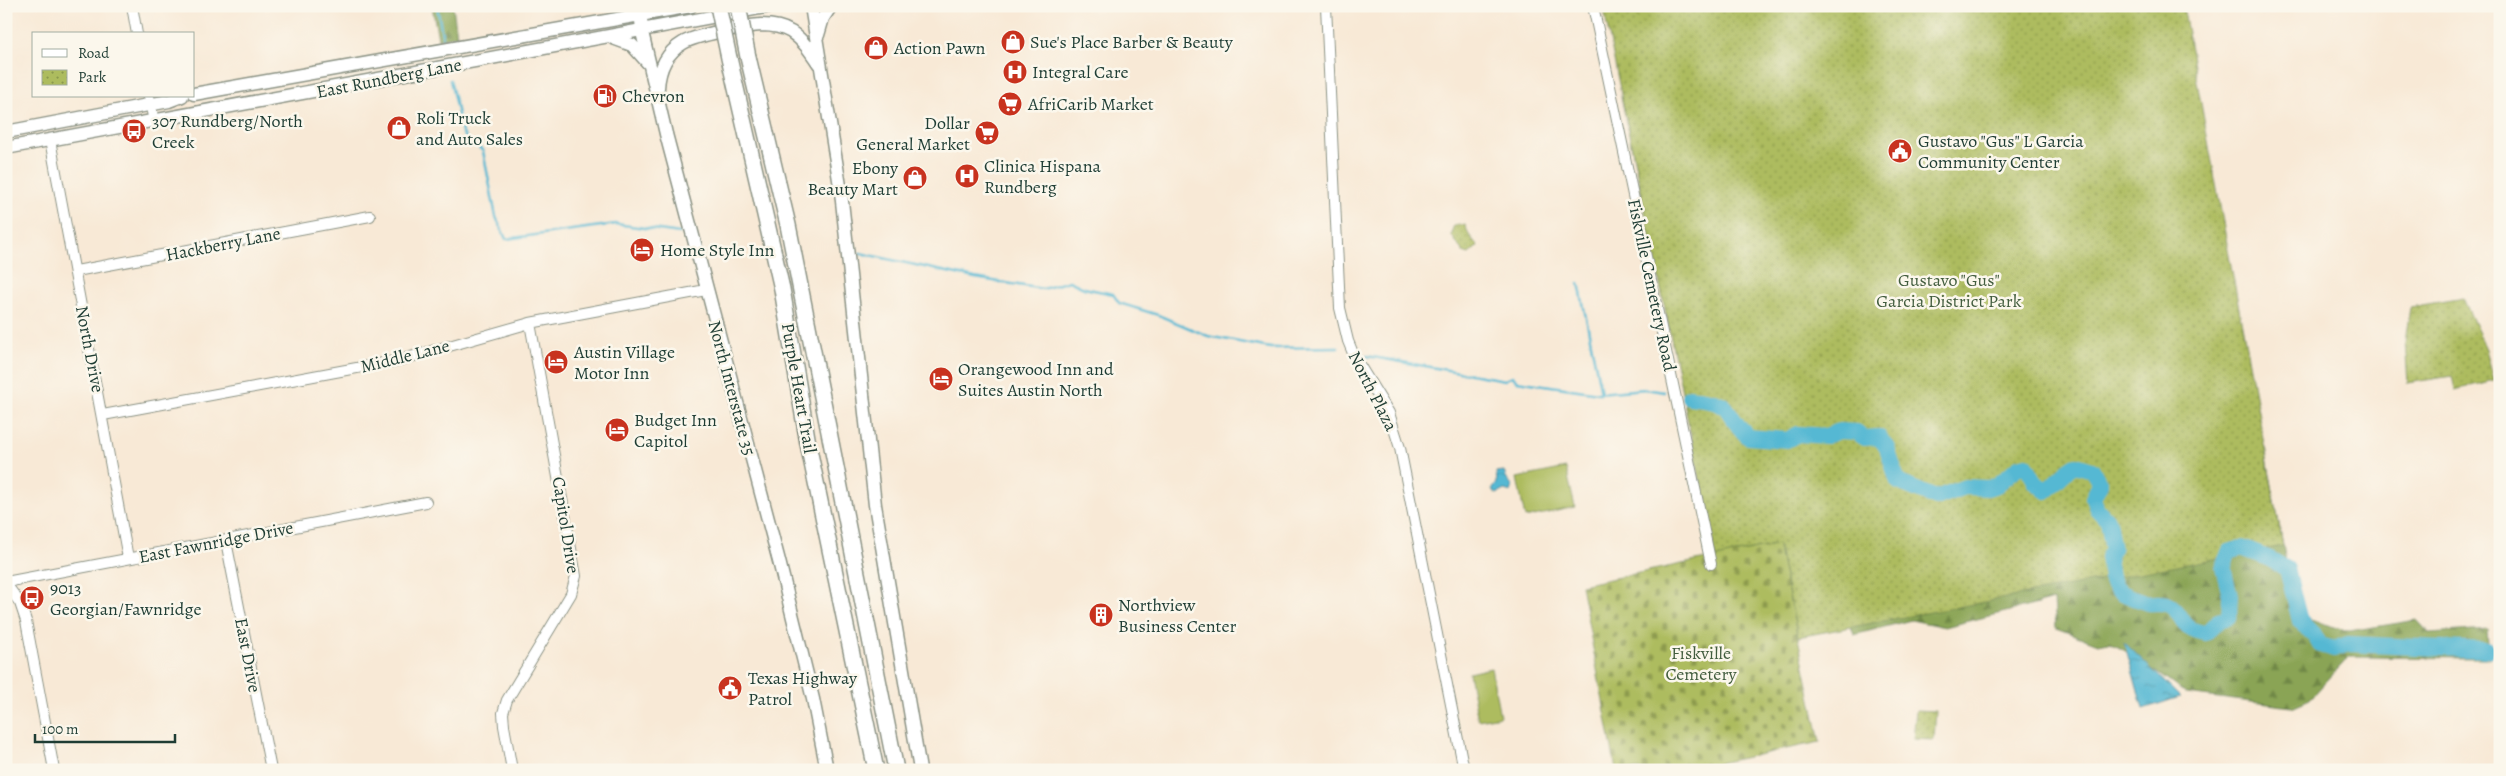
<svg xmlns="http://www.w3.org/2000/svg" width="2506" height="776" font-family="Alegreya,serif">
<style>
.green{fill:#adbc5e;stroke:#667c49}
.forest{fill:url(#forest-firs);stroke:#547044}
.cemetery{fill:url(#cemetery-stones);stroke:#667c49}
.park{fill:url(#park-dots);stroke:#667c49}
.water{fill:url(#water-ripples);stroke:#3a7a84}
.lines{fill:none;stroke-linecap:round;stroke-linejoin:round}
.stream{stroke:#54b8d3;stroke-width:2.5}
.river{stroke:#54b8d3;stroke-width:16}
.minor-casing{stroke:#8c9385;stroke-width:12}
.major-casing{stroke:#8c9385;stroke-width:15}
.highway-casing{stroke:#8c9385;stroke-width:18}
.minor{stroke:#fff;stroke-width:10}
.major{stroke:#fff;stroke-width:12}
.highway{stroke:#fff;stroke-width:15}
.highway-bridge-casing{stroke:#8c9385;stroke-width:18;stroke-linecap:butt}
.highway-bridge{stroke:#fff;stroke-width:15}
.labels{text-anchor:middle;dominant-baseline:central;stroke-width:5;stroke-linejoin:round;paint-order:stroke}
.poi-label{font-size:18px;fill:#1f3d34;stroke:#fbf7ec;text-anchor:start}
.street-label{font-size:18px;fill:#1f3d34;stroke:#fbf7ec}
.park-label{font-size:18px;fill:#425d3e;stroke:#fbf7ec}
</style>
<defs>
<pattern id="forest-firs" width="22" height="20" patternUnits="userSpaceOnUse" patternTransform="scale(1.25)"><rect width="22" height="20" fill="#8aa455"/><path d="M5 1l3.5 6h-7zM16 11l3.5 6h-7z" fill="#708747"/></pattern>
<pattern id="cemetery-stones" width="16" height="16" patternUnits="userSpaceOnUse" patternTransform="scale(1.25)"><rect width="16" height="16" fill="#adbc5e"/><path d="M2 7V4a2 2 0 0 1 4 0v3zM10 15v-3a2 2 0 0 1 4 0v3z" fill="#8c9a4e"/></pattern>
<pattern id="park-dots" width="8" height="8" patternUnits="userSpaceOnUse" patternTransform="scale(1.25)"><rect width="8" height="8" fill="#adbc5e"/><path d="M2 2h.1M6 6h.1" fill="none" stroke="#8c9a4e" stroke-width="1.8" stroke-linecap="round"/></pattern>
<pattern id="water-ripples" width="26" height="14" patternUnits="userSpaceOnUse" patternTransform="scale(1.25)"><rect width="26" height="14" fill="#54b8d3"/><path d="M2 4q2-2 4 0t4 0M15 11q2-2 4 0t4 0" fill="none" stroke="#4597ac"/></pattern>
</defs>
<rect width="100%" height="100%" fill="#fbf7ec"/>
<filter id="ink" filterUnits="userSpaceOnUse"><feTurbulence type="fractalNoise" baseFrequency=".02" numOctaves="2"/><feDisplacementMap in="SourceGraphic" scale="10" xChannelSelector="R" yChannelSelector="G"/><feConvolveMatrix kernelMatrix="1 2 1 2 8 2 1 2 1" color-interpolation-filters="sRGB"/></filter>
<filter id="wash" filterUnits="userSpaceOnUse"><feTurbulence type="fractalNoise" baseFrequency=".0096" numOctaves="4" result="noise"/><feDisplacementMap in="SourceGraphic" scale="20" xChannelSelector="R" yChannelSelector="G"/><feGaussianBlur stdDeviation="1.12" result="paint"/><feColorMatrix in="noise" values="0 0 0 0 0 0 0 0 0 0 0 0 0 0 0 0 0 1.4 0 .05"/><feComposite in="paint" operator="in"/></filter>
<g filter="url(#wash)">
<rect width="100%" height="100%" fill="#f8e9d6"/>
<path class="green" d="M1566,468l9,39 -50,11 -8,-40z
M1491,668l9,48 -22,4 -9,-47z"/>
<path class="forest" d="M432,6h21l4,30 -19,3z
M1621,96l88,38 556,313 31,169 53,15 68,-11 12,13 58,-4 2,29 -140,-1 -39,42 -18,8 -106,-13 -52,-38 -25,-14 -11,2 -42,-16 -2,-28 -109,27 -34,-7 -57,15 -9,-26 -150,-156z"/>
<path class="cemetery" d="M1778,544l42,198 -135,28h-69l-35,-185z"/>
<path class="park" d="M1603,6h580l100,540 -485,91 -20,-93 -62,14z
M1458,224l7,1 4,10 9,11 -9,8 -6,-2 -11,-16 1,-9z
M2463,298l23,51 8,31 -39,10 -3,-14 -44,7 -3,-41 5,-35z
M1916,710l20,1 -2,29 -21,-1z"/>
<path class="water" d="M1504,471l2,7 7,8 -2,6 -7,-2 -7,4 -5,-4 5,-7 -1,-11z
M2124,642l56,55 -37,12z"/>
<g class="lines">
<path class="stream" d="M437,6l6,34
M450,80l12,52 3,5 18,14 13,66 10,22 110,-15 64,9
M2496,84l4,12
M860,253l115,25 68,11 26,-8 15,7 29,6 6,9 39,12 50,21 62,12 68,-1
M1579,283l22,110
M1367,356l138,24 7,-4 5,5 81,12 47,-4 19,3"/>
<path class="river" d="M1689,397c49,5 30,11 59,40l39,3 11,-6 28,2 13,-5 18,1 7,6 15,-1 8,11 11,34 38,16 29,-11 23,1 9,-3 21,-18 8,-2 10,18 10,8c10,-8 18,-20 30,-26l16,5 8,14 -7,14 4,11 11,12 5,28 -5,8c4,24 0,32 26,41 4,1 10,4 14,5 9,1 15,-2 23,3 15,11 7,23 35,27l12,-12 11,-5 1,-21 -7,-27 6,-16 13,-4 28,11 17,10 13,52 15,15 5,9 14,4 14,-5 139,6"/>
</g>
</g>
<g filter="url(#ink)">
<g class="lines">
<defs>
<path id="minor" d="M132,6l5,28
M1326,6l14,302 8,33 7,17 34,55 11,35 64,322
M1593,6l118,558
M149,96l5,26
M50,140l78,418
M76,271l294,-55
M103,415l297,-55 130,-37 176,-33
M226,541l45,229
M6,582l420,-80
M6,584l14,19 6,18 28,149
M512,770l-8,-44 -1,-13 4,-13 64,-106 5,-18 -46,-253"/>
<path id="major" d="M640,6l2,26 24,102 113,427 34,138 14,71
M811,6l30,186 34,313 45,265
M818,35l5,-17 8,-12
M613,38l19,7 16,18
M658,88c1,-19 8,-35 25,-45 13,-8 61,-17 78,-18 10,0 22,2 30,7 12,8 20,20 28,32
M194,94l497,-88
M6,132l163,-31 13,-5
M6,148l765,-142"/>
<path id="highway" d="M748,57l40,168 108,545
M729,58l53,231 26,155 68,326"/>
</defs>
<use href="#minor" class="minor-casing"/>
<use href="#major" class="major-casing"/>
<use href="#highway" class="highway-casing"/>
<use href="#minor" class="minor"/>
<use href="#major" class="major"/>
<use href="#highway" class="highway"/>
<defs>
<path id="highway-bridge" d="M718,6l11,52
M738,6l10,51"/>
</defs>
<use href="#highway-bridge" class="highway-bridge-casing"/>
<use href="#highway-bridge" class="highway-bridge"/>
</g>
</g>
<defs>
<symbol id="shop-disc" viewBox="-11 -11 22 22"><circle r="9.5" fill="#c8321e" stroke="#fbf7ec"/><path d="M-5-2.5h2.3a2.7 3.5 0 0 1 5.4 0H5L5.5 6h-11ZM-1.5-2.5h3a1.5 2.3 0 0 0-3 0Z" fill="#fff"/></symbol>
<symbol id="hospital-disc" viewBox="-11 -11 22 22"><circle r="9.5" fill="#c8321e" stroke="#fbf7ec"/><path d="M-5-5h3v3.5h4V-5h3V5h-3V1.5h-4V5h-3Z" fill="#fff"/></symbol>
<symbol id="fuel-disc" viewBox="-11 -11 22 22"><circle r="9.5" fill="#c8321e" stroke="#fbf7ec"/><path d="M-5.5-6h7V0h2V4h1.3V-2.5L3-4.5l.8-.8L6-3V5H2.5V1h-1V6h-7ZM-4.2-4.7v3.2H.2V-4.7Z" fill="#fff"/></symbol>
<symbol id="supermarket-disc" viewBox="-11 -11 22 22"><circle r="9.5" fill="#c8321e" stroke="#fbf7ec"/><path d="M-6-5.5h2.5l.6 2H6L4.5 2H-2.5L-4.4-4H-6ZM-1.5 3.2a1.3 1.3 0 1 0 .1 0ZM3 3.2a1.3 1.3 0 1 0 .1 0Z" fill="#fff"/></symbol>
<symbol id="bus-disc" viewBox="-11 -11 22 22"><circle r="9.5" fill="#c8321e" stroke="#fbf7ec"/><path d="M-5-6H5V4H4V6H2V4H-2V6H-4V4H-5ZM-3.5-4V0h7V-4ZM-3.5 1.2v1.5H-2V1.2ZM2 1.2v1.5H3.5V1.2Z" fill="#fff"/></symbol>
<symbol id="civic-disc" viewBox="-11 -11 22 22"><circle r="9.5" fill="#c8321e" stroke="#fbf7ec"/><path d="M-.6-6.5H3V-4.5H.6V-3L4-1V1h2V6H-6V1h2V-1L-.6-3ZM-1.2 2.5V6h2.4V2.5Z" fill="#fff"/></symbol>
<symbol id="hotel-disc" viewBox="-11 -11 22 22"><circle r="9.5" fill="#c8321e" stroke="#fbf7ec"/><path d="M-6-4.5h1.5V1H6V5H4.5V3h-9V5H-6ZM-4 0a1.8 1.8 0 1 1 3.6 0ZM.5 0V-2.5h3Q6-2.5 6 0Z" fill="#fff"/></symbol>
<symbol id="building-disc" viewBox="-11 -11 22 22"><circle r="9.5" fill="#c8321e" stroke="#fbf7ec"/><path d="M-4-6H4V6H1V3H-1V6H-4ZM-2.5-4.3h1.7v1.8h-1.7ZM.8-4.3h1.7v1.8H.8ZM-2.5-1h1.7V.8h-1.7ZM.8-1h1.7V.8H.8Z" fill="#fff"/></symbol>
</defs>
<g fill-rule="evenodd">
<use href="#shop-disc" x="999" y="28" width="28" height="28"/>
<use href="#shop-disc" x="862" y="34" width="28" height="28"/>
<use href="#hospital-disc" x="1001" y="58" width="28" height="28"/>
<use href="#fuel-disc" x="591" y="82" width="28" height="28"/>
<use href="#supermarket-disc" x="996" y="90" width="28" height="28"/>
<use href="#shop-disc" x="385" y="114" width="28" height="28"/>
<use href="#bus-disc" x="120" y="117" width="28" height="28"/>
<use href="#supermarket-disc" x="973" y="119" width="28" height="28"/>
<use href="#civic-disc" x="1886" y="137" width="28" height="28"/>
<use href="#hospital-disc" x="953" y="162" width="28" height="28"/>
<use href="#shop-disc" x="901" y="164" width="28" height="28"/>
<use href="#hotel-disc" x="628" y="236" width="28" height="28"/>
<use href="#hotel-disc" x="542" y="348" width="28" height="28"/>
<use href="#hotel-disc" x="927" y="365" width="28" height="28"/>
<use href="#hotel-disc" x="603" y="416" width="28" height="28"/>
<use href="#bus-disc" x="18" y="584" width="28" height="28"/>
<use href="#building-disc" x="1087" y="601" width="28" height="28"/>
<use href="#civic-disc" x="716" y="674" width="28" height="28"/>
</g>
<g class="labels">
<g class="poi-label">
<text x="1030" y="42">Sue's Place Barber &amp; Beauty</text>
<text x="894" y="48">Action Pawn</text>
<text x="1032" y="72">Integral Care</text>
<text x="622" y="96">Chevron</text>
<text x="1028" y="104">AfriCarib Market</text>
<text x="416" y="118">Roli Truck<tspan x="416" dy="21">and Auto Sales</tspan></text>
<text x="152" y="121">307 Rundberg/North<tspan x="152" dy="21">Creek</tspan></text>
<text x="970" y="123" text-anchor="end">Dollar<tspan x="970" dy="21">General Market</tspan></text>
<text x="1918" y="141">Gustavo "Gus" L Garcia<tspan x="1918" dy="21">Community Center</tspan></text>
<text x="984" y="166">Clinica Hispana<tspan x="984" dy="21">Rundberg</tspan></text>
<text x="898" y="168" text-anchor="end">Ebony<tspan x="898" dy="21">Beauty Mart</tspan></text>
<text x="660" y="250">Home Style Inn</text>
<text x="574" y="352">Austin Village<tspan x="574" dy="21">Motor Inn</tspan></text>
<text x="958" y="369">Orangewood Inn and<tspan x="958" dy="21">Suites Austin North</tspan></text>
<text x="634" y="420">Budget Inn<tspan x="634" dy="21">Capitol</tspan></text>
<text x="50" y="588">9013<tspan x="50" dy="21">Georgian/Fawnridge</tspan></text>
<text x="1118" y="605">Northview<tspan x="1118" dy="21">Business Center</tspan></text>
<text x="748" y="678">Texas Highway<tspan x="748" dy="21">Patrol</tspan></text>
</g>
<g class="street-label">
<text transform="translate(389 78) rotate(-11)">East Rundberg Lane</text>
<text transform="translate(223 244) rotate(-11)">Hackberry Lane</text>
<text transform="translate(1652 285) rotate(78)">Fiskville Cemetery Road</text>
<text transform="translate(90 349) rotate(79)">North Drive</text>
<text transform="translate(405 356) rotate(-14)">Middle Lane</text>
<text transform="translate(732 388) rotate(75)">North Interstate 35</text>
<text transform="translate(799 388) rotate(80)">Purple Heart Trail</text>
<text transform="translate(1373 391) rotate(63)">North Plaza</text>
<text transform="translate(566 525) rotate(81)">Capitol Drive</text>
<text transform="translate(216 542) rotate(-11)">East Fawnridge Drive</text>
<text transform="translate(248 655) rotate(79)">East Drive</text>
</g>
<g class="park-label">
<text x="1949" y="280">Gustavo "Gus"<tspan x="1949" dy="21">Garcia District Park</tspan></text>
<text x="1701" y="653">Fiskville<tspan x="1701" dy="21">Cemetery</tspan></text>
</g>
</g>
<rect width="2506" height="776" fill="none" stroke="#fbf7ec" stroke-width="25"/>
<rect x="32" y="32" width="162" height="65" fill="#fbf7ec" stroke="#a3ada2"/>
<rect x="42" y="49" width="25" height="8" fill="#ffffff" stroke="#a3ada2"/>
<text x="78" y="58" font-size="15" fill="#1f3d34">Road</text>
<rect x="42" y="70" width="25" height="15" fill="url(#park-dots)" stroke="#a3ada2"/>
<text x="78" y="82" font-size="15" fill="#1f3d34">Park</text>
<path d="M35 734v8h140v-8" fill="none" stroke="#1f3d34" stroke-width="2.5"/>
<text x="42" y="734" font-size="15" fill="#1f3d34" stroke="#fbf7ec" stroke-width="4" paint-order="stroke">100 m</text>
</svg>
